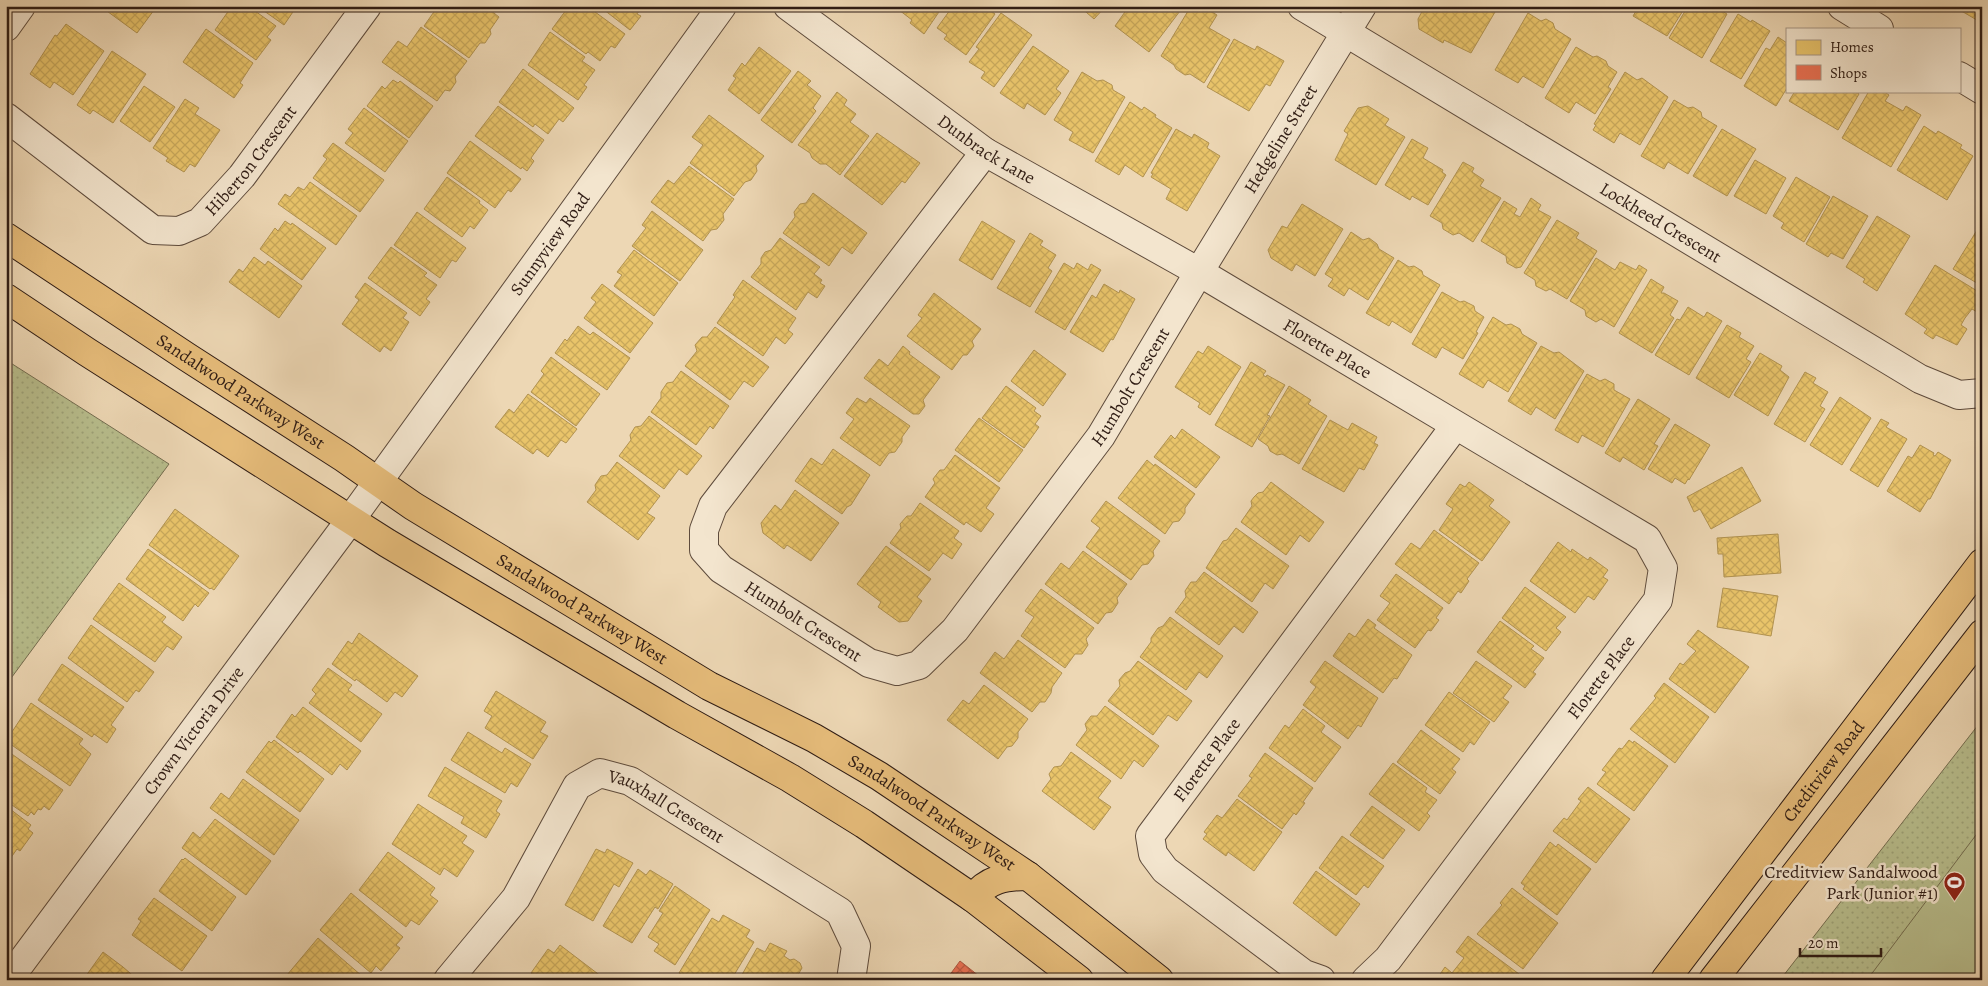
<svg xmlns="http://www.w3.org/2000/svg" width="1988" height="986" font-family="Alegreya,serif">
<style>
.green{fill:url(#green-dots);stroke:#746d50}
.pitch{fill:#b8be8d;stroke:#746d50}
.homes{fill:url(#homes-cross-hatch);stroke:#b19250}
.shops{fill:url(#shops-cross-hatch);stroke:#b0563f}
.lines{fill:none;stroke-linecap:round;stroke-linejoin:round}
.minor-casing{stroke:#5e4b3c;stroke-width:30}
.major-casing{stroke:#2f1c14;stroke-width:30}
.minor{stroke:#f3e5ce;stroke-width:28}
.major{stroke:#e6bc7a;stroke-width:28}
.labels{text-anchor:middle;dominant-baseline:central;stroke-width:5;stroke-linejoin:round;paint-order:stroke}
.street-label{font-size:18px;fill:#2f1c14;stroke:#f3e5ce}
.poi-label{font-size:18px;fill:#2f1c14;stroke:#f3e5ce;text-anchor:end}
</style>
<defs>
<pattern id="green-dots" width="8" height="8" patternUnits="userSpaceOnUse" patternTransform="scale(1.25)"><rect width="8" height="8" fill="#b8be8d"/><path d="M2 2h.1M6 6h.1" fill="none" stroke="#9ea379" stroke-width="1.8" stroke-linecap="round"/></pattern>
<pattern id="homes-cross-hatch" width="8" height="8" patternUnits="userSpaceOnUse" patternTransform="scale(1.25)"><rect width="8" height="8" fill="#e9c46a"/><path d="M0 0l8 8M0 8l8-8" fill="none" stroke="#c8a85b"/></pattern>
<pattern id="shops-cross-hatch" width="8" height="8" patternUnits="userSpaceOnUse" patternTransform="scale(1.25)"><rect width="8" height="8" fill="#e76f51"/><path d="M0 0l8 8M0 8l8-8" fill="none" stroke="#bc5a42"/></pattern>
</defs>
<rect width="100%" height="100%" fill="#edd7b4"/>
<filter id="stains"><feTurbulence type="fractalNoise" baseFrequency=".004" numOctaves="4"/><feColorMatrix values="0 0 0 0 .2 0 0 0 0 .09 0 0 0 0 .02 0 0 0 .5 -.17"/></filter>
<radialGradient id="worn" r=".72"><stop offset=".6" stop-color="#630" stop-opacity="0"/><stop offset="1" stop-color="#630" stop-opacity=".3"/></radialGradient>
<path class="green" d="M6,360l163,104 -163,221z
M1982,720v260h-202z"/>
<path class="pitch" d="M1982,827v153h-107l-5,-4z"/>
<path class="homes" d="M100,6h57l-20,27z
M232,6h16l28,20 -9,11 4,3 -15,20 -41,-30z
M257,6h51l-4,6 -7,-6 -13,19z
M438,6h47l14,11 -9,13 1,4 -6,9h-5l-11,15 -45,-32z
M569,6h18l38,28 -10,14 -4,-2 -11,15 -12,-9 -2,2 -34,-25z
M599,6h44l-6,8 4,2 -11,14z
M901,6h42l-19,28 -14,-11 2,-3 -13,-10z
M953,6h32l10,8 -29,41 -22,-16 3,-4 -10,-7z
M1079,6h27l-12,13z
M1124,6h50l6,5 -31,41 -34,-26 12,-17z
M1191,6h11l15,9 -8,13 21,12 -26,43 -14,-9 -5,1 -9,-6 -2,-4 -13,-9z
M1425,6h60l10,6 -24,41 -27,-13 -1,3 -24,-14 -1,-10z
M1639,6h47l-19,30 -34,-20z
M1688,6h30l-1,2 10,6 -25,44 -33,-20z
M1958,6h24v17l-24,-14z
M1001,13l31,22 -38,52 -13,-9 4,-6 -16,-10 10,-13 -3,-2z
M1528,13l13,8 5,-2 7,4 2,6 16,10 -28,49 -20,-12 -5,7 -23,-13z
M1738,14l13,8 1,-2 18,11 -29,48 -31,-18z
M66,24l38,27 -31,44 -19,-13 -4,6 -20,-14 25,-39 2,1z
M421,27l46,34 -12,16 1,5 -6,9 -5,-1 -8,11 -55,-39 16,-21 9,6z
M206,29l47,34 -13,20 3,2 -9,13 -51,-36z
M550,32l35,25 -3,4 13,9 -11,15 3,2 -9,13 -50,-35z
M1778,37l9,6v45l-11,18 -32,-20 22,-38 4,2z
M1234,39l21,11 2,-4 27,15 -14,25 -4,-2 -17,27 -42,-24z
M1033,46l36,25 -13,18 5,4 -16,22 -18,-12 -3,6 -24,-16z
M759,47l32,24 -32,43 -31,-24 8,-12 -3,-2 9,-13 3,3z
M1576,47l17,10 4,-1 9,5 2,5 9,6 -9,15 3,2 -16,25 -19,-12 -7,11 -24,-15z
M112,51l34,23 -33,49 -20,-13 -3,4 -13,-9z
M523,69l51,39 -11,14 -4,-3 -11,15 -13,-10 -2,3 -34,-25z
M798,71l13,10 -4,4 14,11 -8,12 3,3 -24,32 -31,-23z
M1082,72l15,9 6,-1 9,5 1,5 12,7 -32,56 -24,-13 4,-8 -19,-12z
M1625,72l12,8 5,-2 26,19 -28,48 -20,-12 -6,10 -21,-13 3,-5 -2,-1z
M393,80l5,3 2,-2 33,25 -24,32 -42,-32 15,-20 3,3z
M144,86l31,21 -25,35 -30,-21z
M1795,91h60l4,3 -21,36 -49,-29z
M1869,91h14l6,4 -4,6 18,10 3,-5 15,9 -30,52 -49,-29z
M837,92l10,8 -3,5 12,9 -6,8 19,14 -29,39 -14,-11h-6l-8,-6 -2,-5 -12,-8z
M185,99l14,9 -4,6 25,16 -25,37 -5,-3 -6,8 -18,-11 2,-3 -15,-10z
M1674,100l14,8 5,-1 8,5 1,5 15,9 -29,48 -20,-12 -4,7 -23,-13z
M1130,102l12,8 2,-3 12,8 -1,2 17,11 -29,49 -18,-12 -6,10 -24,-14z
M498,106l46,34 -13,18 3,3 -7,10 -5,-4 -1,2 -46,-33z
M1368,106l21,13 -4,6 20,12 -29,48 -41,-25 13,-26 -4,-3 14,-23z
M364,108l44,33 -23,31 -40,-29 8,-10 -5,-4z
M709,115l55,41 -8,10 1,5 -6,9 -6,2 -11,14 -44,-33 13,-18 -11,-8z
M1924,126l12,8 2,-3 24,14 -2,3 13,8 -26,44 -50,-30z
M1176,129l16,9 2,-4 15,9 -2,5 13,8 -33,55 -21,-12 5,-10 -20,-12 2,-3 -2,-1z
M1722,129l34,20 -29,47 -34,-20z
M877,133l43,30 -15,20 -3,-2 -20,24 -38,-29z
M1412,139l16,9 -5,10 20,12 -1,2 4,3 -18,30 -16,-9 -2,4 -25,-15z
M470,141l51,38 -10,13 -3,-2 -13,18 -48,-35z
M333,143l51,37 -24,32 -47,-34 14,-19 -4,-3z
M1755,160l31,18 -20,36 -32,-18z
M1463,162l11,6 -2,4 12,8 -4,6 21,12 -28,44 -14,-9 -6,2 -10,-6 -1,-6 -12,-7z
M689,166l45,33 -11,15 1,6 -7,9 -6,1 -8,11 -52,-39 17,-22 6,4z
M447,177l33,24 -1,2 9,7 -14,19 -4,-3 -8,11 -38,-28z
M1796,177l34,20 -26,45 -23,-14 3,-5 -11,-7z
M310,182l47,34 -21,29 -58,-41 7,-10 5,3 8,-10 6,3z
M813,193l54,40 -15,21 -10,-7 -13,19 -46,-33 12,-16 -1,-5 6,-8 6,-1z
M1833,196l35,20 -25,43 -12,-6 -3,4 -22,-13z
M1531,198l10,7 -3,5 13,7 -30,50 -5,1 -9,-5 -1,-7 -25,-15 23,-40 13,8 -3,5 6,3z
M1302,204l41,25 -28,47 -19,-12 -4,7 -21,-13 -3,-8 14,-24 5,2z
M652,211l51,39 -23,31 -48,-35 14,-18 -4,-3z
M417,212l49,36 -10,14 -4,-2 -12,18 -46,-33z
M1877,216l33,20 -33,55 -14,-9 2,-3 -19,-12z
M1557,220l22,13 -3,5 21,13 -30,48 -17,-10 -4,2 -10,-5 -1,-6 -11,-7z
M285,221l6,4 1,-2 34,25 -24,32 -42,-31 15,-21 3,3z
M982,221l33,20 -23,39 -33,-20z
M1982,222v64l-29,-17z
M1351,232l12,8 6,-2 8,6 2,5 15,9 -26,42 -19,-12 -5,8 -16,-10 5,-7 -8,-5z
M1030,233l13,8 -3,4 16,10 -8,13 4,3 -22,36 -33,-19z
M780,238l40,29 -6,7 8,6 -2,3 5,3 -8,12 -9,-6 -12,18 -45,-33 10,-13v-6l4,-6 6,-2z
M391,247l36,26 -3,3 13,9 -11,14 4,3 -10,14 -52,-38z
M634,250l44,33 -24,33 -40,-30 8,-11 -5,-3z
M254,257l11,8 3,-4 34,25 -23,32 -50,-36 10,-13 4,3z
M1596,258l19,12 5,-8 16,8 3,-5 8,5 -33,57 -13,-8 -5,3 -10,-6 -1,-6 -15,-9z
M1398,260l11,7 5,-1 8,5 1,4 17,10 -29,48 -19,-12 -3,5 -23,-13z
M1064,263l10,6 3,-6 11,7 3,-6 10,6 -36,60 -30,-18z
M1935,265l47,29v18l-3,1 -7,-4 -7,9 -4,7 6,4 -10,16 -21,-10 -3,4 -9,-6 3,-4 -22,-15z
M1651,279l13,8 -3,6h3l14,8 -8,14 4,3 -22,35 -33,-20z
M743,280l53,38 -8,12 5,4 -8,10 -9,-7 -13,19 -46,-33 18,-26 -2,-2z
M365,283l42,30 -4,5 6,4 -18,29 -7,-5 -4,6 -38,-28 17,-24 -4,-3z
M602,284l51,39 -23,30 -46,-35 12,-16 -5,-4z
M1104,284l15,9 1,-3 15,9 -22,41 -2,-1 -8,13 -33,-20 22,-37 4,3z
M1442,292l18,10 4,-1 10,5 1,5 9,6 -8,15 2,1 -15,26 -21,-12 -6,11 -24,-14z
M934,293l47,36 -9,12 2,5 -7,9h-4l-11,15 -45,-34 15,-18 -4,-3z
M1688,307l16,10 3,-5 15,9 -33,54 -34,-20 22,-36 3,1z
M1493,317l13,8 5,-1 9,5 2,5 15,9 -29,49 -20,-12 -5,8 -24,-14z
M1727,325l14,8 -2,4 15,9 -8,13 5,3 -22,36 -33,-20z
M578,326l12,9 3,-3 37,26 -23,32 -52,-37 10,-14 2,2z
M715,327l54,40 -16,20 -9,-6 -14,19 -45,-34 12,-15 -2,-6 7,-8h5z
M903,346l7,6 -1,2 31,23 -17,23 2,6 -6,8h-6l-49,-36 15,-19 9,7z
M1208,346l33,21 -31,48 -12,-8 2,-4 -25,-16 23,-36 5,3z
M1541,346l13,7 5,-1 25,19 -29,48 -19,-12 -5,8 -23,-14z
M1034,350l32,24 -23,32 -32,-25z
M1760,353l22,13 -2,4 9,7 -21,39 -34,-21z
M551,357l49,37 -24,32 -45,-34 13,-18 -3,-3z
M1251,362l15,9 -3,4 3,2 1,-2 18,10 -18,30 3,1 -18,31 -37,-22z
M681,371l48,35 -16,23 -3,-3 -14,19 -45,-33 10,-14v-6l6,-9 6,-1z
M1805,372l11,6 -3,5 15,9 -8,14 5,3 -20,33 -31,-18z
M1587,374l13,7 5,-2 9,5v6l16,9 -27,48 -21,-12 -4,8 -23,-13z
M1006,386l30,22 -2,3 7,5 -6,8 4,3 -15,21 -42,-30z
M1289,386l22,14 -3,4 19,12 -28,48 -17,-10 -5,1 -7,-4 -2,-5 -10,-7z
M528,394l49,35 -11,14 -5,-3 -13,17 -11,-8 -4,5 -38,-27 14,-18 5,4z
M1840,397l31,21 -29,47 -32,-20z
M857,398l9,5 4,-5 40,28 -8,11v5l-7,10 -6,1 -9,13 -40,-28 14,-19 -8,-6z
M1638,399l32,20 -16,25 4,2 -14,24 -21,-13 -3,5 -15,-9z
M649,416l53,40 -15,19 -8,-6 -15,20 -45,-33 12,-16 -1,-5 5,-8 6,-1z
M979,418l44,32 -24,32 -44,-32z
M1881,419l8,4 -3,4 21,12 -29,48 -28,-17z
M1330,420l18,10 4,-7 25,14 -3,6 4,2 -14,25 -5,-2 -15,24 -42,-23z
M1675,424l35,21 -21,35 -1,-1 -3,5 -10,-6 -3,5 -24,-14z
M1182,429l38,28 -24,31 -42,-31 17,-22 4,4z
M1920,445l14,8 -1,2 2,1 3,-4 13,8 -21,39h-2l-8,13 -33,-21 21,-35 4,2z
M833,449l37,26 -19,30 -4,2 -5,7 -47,-33 16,-23 11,7z
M955,455l45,33 -14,20 8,6 -13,18 -15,-10 -2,3 -39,-28 10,-14 -2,-4 7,-9h4z
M1147,460l7,6 1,-2 40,30 -10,14v5l-6,8 -6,1 -8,12 -47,-36z
M617,462l43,34 -13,17 8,5 -17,22 -51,-38 9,-12 -1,-5 6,-9 6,-1z
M1742,467l19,34 -50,28 -11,-20 -6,3 -7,-15z
M1271,482l53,40 -15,20 -9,-7 -14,20 -45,-33 11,-16 -1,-5 3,-4 4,-4 5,-1z
M1469,482l25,18 -5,6 21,16 -28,39 -43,-31 14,-21 -7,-5 14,-20 5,3z
M795,490l44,33 -28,38 -24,-16 -3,4 -21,-16 -2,-10 14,-18 6,5z
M1106,501l54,40 -7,10 1,5 -6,8 -6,1 -11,15 -45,-33 14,-19 -9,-7z
M920,503l39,28 -5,7 8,6 -10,15 -9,-6 -14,18 -39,-28 11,-15 -1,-4 7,-8h4z
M175,509l64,47 -25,34 -3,-2 -1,1 -61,-44z
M1236,528l53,38 -16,23 -8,-6 -13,19 -46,-34 17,-27 4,-1z
M1434,530l45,33 -12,16 2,2 -8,12 -3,-2 -9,13 -54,-40 16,-21 9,6z
M1778,534l3,39 -57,4 -1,-23h-5l-1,-16z
M1558,542l13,10 1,-3 16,11 2,-3 18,13 -5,7 5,3 -14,20 -6,-4 -13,17 -45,-32z
M886,546l45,33 -14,18 5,4 -14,20 -9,1 -21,-15 3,-5 -24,-18z
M148,549l61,44 -11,14 -3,-3 -12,17 -57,-42z
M1083,551l44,33 -10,14 1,5 -6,9 -6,1 -8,11 -53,-40 16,-21 8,6z
M1204,572l54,40 -15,21 -9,-7 -15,19 -44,-33 11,-15 -1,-6 6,-9h5z
M1396,574l47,34 -7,10 3,2 -8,11 -3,-1 -13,18 -38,-28 13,-17 -10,-7z
M119,583l47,34 -4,5 20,15 -9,13 -6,-4 -12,16 -62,-43z
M1525,587l41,30 -10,11 5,4 -15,19 -44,-33z
M1723,588l55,8 -7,40 -54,-9z
M1041,589l53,39 -8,11 2,6 -6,9h-7l-10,14 -44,-32 13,-19 -9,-6z
M1170,617l53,39 -16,22 -8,-6 -13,18 -46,-33 11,-15v-4l7,-10 5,-2z
M1368,619l8,6 -2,3 38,27 -15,24 -3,-1 -11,15 -50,-37 16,-23 6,4z
M1500,621l34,25 -3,3 13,9 -11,14 3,2 -11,14 -48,-36z
M91,625l63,47 -15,20 -3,-2 -9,12 -59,-44z
M1698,630l51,37 -34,46 -46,-34 11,-16 3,2 13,-14 -9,-7z
M359,633l59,43 -16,21 -7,-5 -8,10 -31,-23 -1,2 -23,-17 16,-23 4,3z
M1018,640l44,33 -10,14 -1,6 -6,9h-5l-8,10 -52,-39 15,-21 9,7z
M1138,661l54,40 -15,20 -9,-6 -15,20 -45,-34 12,-15 -1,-6 6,-7 5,-2z
M1325,661l53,37 -17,29 -3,-2 -10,14 -45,-34 13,-18 -6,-5z
M1476,661l36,25 -9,12 6,4 -15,20 -41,-29z
M62,664l62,43 -13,18 5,4 -9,14 -13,-9 -2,3 -54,-37z
M328,668l24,17 -4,5 34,24 -21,28 -52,-39 7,-9 -4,-4z
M1664,683l45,34 -34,46 -45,-34 26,-31 -2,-2z
M984,685l44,34 -10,13v6l-6,8 -5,1 -9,12 -51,-39 16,-20 6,4z
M496,691l50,31 -6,10 8,4 -15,23 -48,-31 7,-12 -8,-5z
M1449,692l41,30 -16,23 -4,-3 -7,10 -38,-27z
M31,703l52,36 -4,5 12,10 -21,32 -64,-45z
M1105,706l54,40 -16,21 -9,-7 -13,19 -45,-34 11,-15 -2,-6 6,-8h6z
M303,707l58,44 -14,19 -7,-6 -8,11 -32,-24 -2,2 -22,-16 16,-23 3,3z
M1303,709l22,17 -4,6 20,15 -26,35 -46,-34 16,-23 4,3z
M1421,730l39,29 -8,10 4,3 -16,22 -43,-32z
M468,732l34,21 3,-5 26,16 -14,23 -6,-4 -6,10 -54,-33z
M274,740l50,39 -24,33 -54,-40 23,-31 2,2z
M1629,740l4,3 1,-2 34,25 -34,45 -37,-27 9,-12 -4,-2 17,-22 3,1z
M6,750l57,40 -14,20 -5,-4 -3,4 -3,-1 -4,6 -3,-3 -3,4 -22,-15z
M1071,752l40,29 -13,17 13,9 -17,23 -52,-39 9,-12 -2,-5 5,-7 7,-1z
M1265,753l48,35 -10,14 2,1 -9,12 -2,-2 -12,16 -44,-33 14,-18 -3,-2z
M1393,763l34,25 -2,4 12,8 -10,13 3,3 -11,15 -50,-37z
M445,767l57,34 -6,10 4,3 -14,24 -25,-15 3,-6 -36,-21z
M243,779l56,41 -25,35 -64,-47 11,-15 8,6z
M1588,787l42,32 -34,44 -43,-32 11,-13 3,2 14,-19 -3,-2z
M1237,799l45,33 -28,39 -26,-19 -2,4 -23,-17 4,-5 -3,-2 13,-17 5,3z
M418,804l49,32 -5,7 12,8 -17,26 -13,-9 -4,7 -48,-31z
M6,806l25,19 -3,4 5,4 -13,18 -3,-2 -7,10 -4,-2z
M1372,806l33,24 -22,29 -33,-24z
M215,819l56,42 -25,34 -64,-47 11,-16 7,6z
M1342,836l42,30 -16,22 -4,-3 -8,10 -37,-27z
M1550,842l6,5 2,-3 33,25 -34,46 -34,-26 2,-3 -4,-3z
M596,849l9,4 2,-4 26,14 -14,24 -5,-3 -21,37 -28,-16z
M388,852l47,36 -5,7 8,6 -19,24 -8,-5 -5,7 -47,-37z
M185,858l51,39 -24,34 -53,-40 23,-32 1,1z
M638,869l8,6 4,-5 23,14 -15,25 -3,-2 -23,36 -29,-17z
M1316,871l44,33 -24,32 -43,-33z
M675,886l35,24 -35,55 -21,-14 5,-7 -11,-7 15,-24 -4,-2z
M1512,888l46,35 -35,46 -46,-35 25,-29 -2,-2z
M351,893l52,44 -7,8 4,3 -19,23 -5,-5 -5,7 -51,-43z
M154,898l53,38 -25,35 -50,-36 9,-14 -3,-2z
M723,915l27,15 -4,7 8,5 -23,38h-41l-11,-7 33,-55 7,4z
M1468,936l51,38 -4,6h-79l9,-13 7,6 12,-15 -8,-6z
M318,938l44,38 -3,4h-66l-6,-5z
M770,943l17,8 -3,5 6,4 4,-1 6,4 2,5 -7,12h-56l18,-32 8,4z
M560,945l46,35h-73l3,-3 -5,-4 17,-24 6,4z
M103,952l20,15 15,13h-55z"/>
<path class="shops" d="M960,961l24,19h-38z"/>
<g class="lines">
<defs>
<g id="minor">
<path id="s1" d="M788,6l197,146 214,120 448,267 16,29 -5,32 -270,359 -22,21"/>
<path id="s2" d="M1302,6l618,373 39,16 23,-2"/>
<path d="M1842,6l37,23"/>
<path d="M6,27l15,-21"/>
<path d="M1959,76l23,14"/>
<path id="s3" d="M6,117l147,113 26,1 21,-9 42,-46 125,-170"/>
<path id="s4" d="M985,152l-272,354 -9,24v20l17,19 148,94 28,8 22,-6 36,-35 146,-194 98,-164 163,-266"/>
<path id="s5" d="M8,980l343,-461 371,-513"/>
<path id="s6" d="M448,980l68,-82 61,-112 23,-13 30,8 210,131 16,34 -5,34"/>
<path id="s7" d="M1321,980l-17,-6 -139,-104 -12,-16 -3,-18 305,-410"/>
</g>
<g id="major">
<path id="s8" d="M6,237l181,120 157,101 69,48 296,180 105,52 65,38 149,100 131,104"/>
<path d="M6,298l81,54 300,191 290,172 113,63 74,46 109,74 106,82"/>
<path d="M973,898c15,-19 32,-22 55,-22"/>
<path id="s9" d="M1665,980l317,-417"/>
<path d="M1713,980l269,-346"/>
</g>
</defs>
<use href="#minor" class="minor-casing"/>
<use href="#major" class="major-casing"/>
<use href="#minor" class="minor"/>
<use href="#major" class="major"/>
</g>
<defs>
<symbol id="stadium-pin" viewBox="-11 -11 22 30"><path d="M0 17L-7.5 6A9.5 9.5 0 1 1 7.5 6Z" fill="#8f2418" stroke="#f3e5ce"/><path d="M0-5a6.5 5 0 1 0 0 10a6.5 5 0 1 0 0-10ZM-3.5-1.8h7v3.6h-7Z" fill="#fff"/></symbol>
</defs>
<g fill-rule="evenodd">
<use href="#stadium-pin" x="1942" y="870" width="25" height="34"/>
</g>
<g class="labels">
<g class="street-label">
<text stroke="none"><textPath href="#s4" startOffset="1385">Hedgeline Street</textPath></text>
<text stroke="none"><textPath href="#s1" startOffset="245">Dunbrack Lane</textPath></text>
<text stroke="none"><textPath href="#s3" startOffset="314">Hiberton Crescent</textPath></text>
<text stroke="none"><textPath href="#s2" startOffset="419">Lockheed Crescent</textPath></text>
<text stroke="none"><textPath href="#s5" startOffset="914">Sunnyview Road</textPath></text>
<text stroke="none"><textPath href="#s1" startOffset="640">Florette Place</textPath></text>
<text stroke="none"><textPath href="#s4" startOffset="1095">Humbolt Crescent</textPath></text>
<text stroke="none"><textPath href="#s8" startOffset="281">Sandalwood Parkway West</textPath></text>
<text stroke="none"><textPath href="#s8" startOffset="686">Sandalwood Parkway West</textPath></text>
<text stroke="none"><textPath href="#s4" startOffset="615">Humbolt Crescent</textPath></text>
<text transform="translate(1601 677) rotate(-53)">Florette Place</text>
<text stroke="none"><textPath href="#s5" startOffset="311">Crown Victoria Drive</textPath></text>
<text stroke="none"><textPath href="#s7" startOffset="325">Florette Place</textPath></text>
<text stroke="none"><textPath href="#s9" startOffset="262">Creditview Road</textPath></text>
<text stroke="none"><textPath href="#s6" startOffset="335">Vauxhall Crescent</textPath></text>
<text stroke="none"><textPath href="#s8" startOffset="1091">Sandalwood Parkway West</textPath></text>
</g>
<g class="poi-label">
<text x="1938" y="872">Creditview Sandalwood<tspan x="1938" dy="21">Park (Junior #1)</tspan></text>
</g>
</g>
<rect width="1988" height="986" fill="none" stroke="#edd7b4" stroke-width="25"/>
<rect x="8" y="8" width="1973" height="971" fill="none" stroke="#2f1c14" stroke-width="2.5"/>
<rect x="12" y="12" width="1963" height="961" fill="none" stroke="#2f1c14"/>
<rect x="1786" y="28" width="175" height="65" fill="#f3e5ce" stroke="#a59584"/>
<rect x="1796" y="40" width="25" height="15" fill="#e9c46a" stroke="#a59584"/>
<text x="1830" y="52" font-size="15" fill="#2f1c14">Homes</text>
<rect x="1796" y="65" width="25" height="15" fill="#e76f51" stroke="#a59584"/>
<text x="1830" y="78" font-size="15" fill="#2f1c14">Shops</text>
<path d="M1800 948v8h81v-8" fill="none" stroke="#2f1c14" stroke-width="2.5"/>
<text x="1808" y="948" font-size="15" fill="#2f1c14" stroke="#f3e5ce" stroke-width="4" paint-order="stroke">20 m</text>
<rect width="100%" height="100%" filter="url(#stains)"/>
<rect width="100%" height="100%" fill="url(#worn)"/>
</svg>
